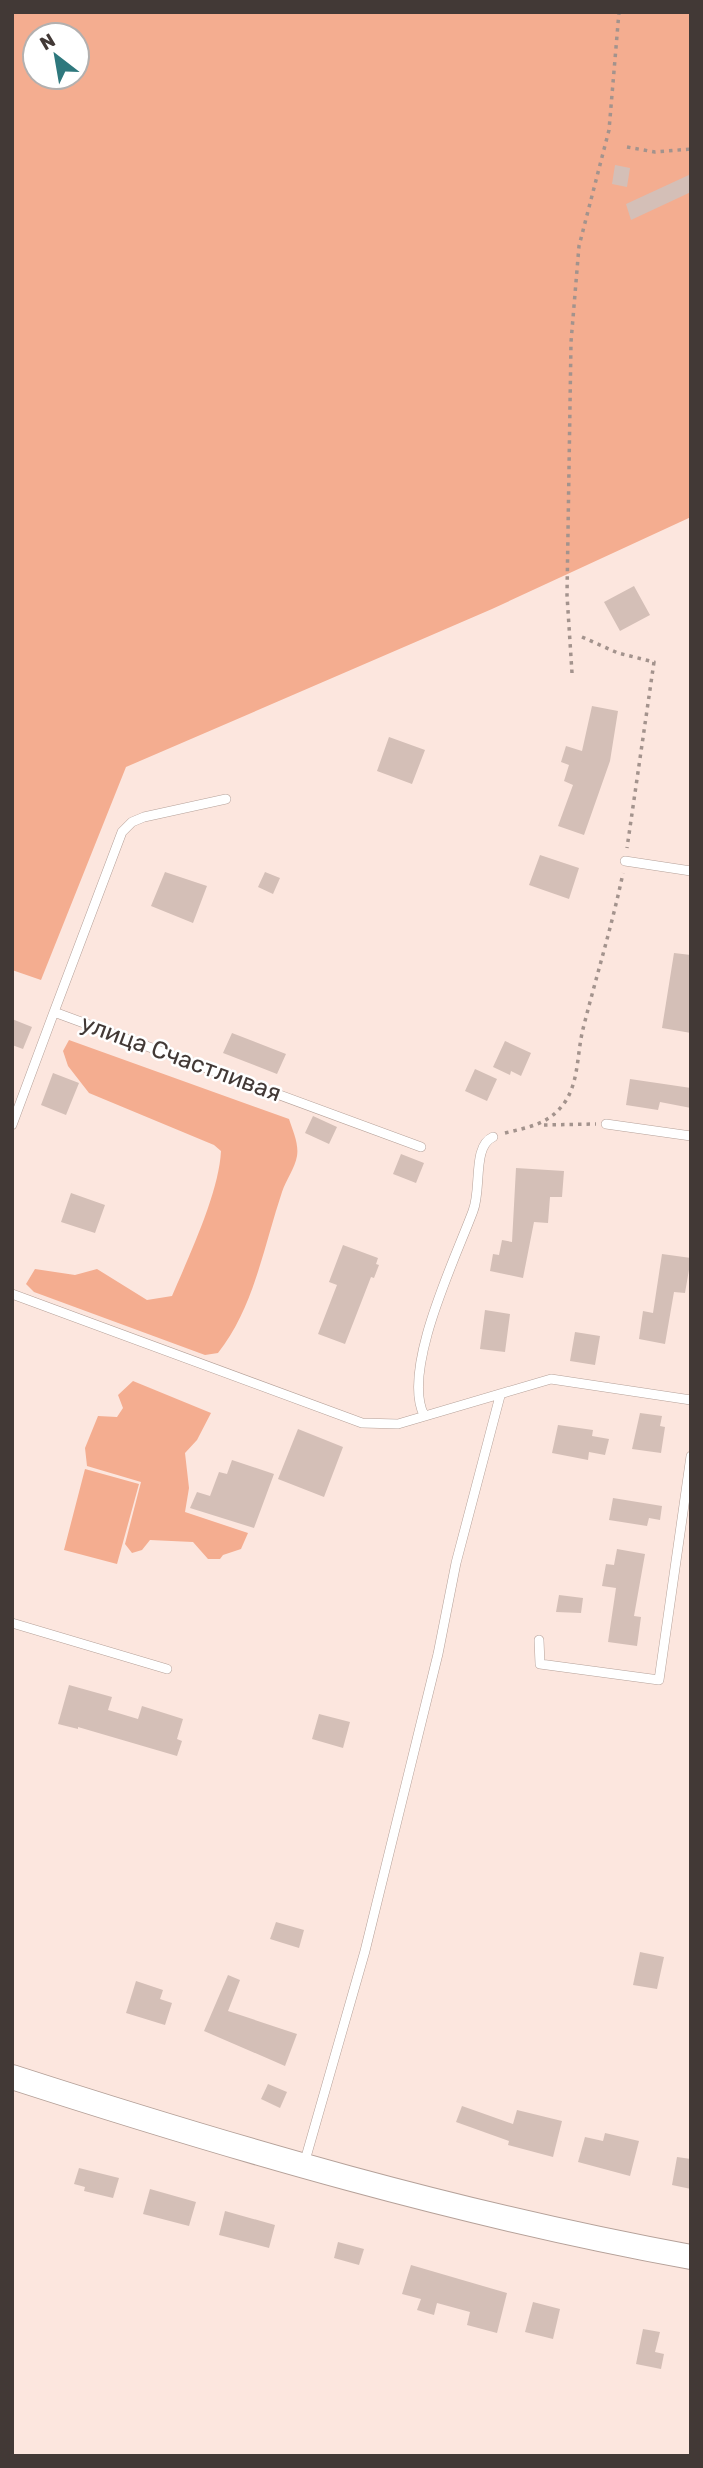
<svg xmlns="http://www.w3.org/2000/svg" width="703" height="2468" font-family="Rubik,sans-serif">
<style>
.green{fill:#f4ad90;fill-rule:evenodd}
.building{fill:#d4bfb7}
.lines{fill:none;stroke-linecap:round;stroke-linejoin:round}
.service-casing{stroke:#b5a199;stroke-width:10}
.secondary-casing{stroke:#b5a199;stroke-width:26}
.path{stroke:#a3938d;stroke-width:3.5;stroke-dasharray:3.5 5;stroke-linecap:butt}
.service{stroke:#fff;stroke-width:9}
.secondary{stroke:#fff;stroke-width:24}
.labels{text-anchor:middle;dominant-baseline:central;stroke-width:5;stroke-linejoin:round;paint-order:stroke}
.street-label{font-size:24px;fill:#423936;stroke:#fff}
</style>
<rect width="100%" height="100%" fill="#fce6de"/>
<path class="green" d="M12,12h679v505l-199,92 -366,158 -85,213 -29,-10zM35,35h42v42h-42z
M69,1040l220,79c4,12 10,25 8,37 -2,12 -11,24 -15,36 -18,53 -28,116 -64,161l-13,2 -171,-63 -8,-8 9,-15 40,6 22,-6 50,31 25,-4c17,-40 47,-103 49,-145l-7,-6 -125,-52 -21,-27 -5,-15z
M133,1381l78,32 -14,27 -12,13 4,35 -4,24 63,21 -7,16 -18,6 -3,4h-12l-15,-17 -43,-2 -8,10 -10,3 -7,-9 16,-62 -54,-16 -2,-18 13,-32 19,1 6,-9 -5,-13z
M85,1469l54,15 -22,80 -53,-14z"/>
<path class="building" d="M615,165l15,3 -3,19 -15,-3z
M691,174v18l-60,28 -5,-16z
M634,586l16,29 -30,16 -16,-29z
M592,706l26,5 -8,50 -26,74 -26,-9 15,-41 -9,-4 5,-16 -8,-3 5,-16 16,5z
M389,737l36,13 -13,34 -35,-13z
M540,855l39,13 -10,31 -40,-14z
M165,872l42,14 -14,37 -42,-17z
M265,872l15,6 -7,16 -15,-7z
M674,953l17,2v78l-29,-5z
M12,1019l20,8 -9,22 -11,-4z
M232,1033l54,21 -9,20 -54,-21z
M505,1041l26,12 -10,23 -10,-5 -1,4 -17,-8z
M475,1069l22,10 -10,22 -22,-10z
M53,1073l26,10 -13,32 -25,-10z
M630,1079l61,9v20l-31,-6 -2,8 -32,-5z
M313,1116l24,11 -8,17 -24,-11z
M401,1154l23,9 -8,20 -23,-9z
M516,1168l48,3 -2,26h-12l-2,26 -14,-1 -11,56 -33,-7 3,-17 6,1 3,-15 10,2z
M71,1193l34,12 -10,28 -34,-11z
M343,1245l35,13 -2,6 3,1 -5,13 -3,-1 -26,67 -27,-10 19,-49 -8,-3z
M662,1254l29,4 -6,35 -11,-1 -9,52 -26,-5 4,-28 10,2z
M485,1310l25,4 -5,38 -25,-3z
M575,1332l25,4 -5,29 -25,-4z
M640,1413l22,3 -2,10 5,1 -4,26 -29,-4z
M558,1425l35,5 -1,6 17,3 -4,16 -16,-3 -1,8 -36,-7z
M298,1429l45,18 -19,50 -46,-18z
M232,1460l42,14 -20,54 -64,-20 7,-16 13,4 9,-24 8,2z
M613,1498l49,8 -2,14 -11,-2 -2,8 -38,-6z
M617,1549l28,5 -11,62 7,1 -4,29 -29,-4 8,-54 -14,-2 4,-22 8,1z
M559,1595l24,3 -2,15 -25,-1z
M69,1685l43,12 -4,13 30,9 4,-13 41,13 -6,20 5,2 -5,15 -99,-29v2l-20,-5z
M319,1714l31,8 -7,26 -31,-9z
M276,1922l28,8 -5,18 -29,-9z
M640,1952l24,5 -7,32 -24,-4z
M228,1975l12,5 -12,31 69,23 -12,32 -81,-35z
M136,1981l27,9 -3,9 12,4 -7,22 -39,-12z
M268,2084l19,8 -7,16 -19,-9z
M462,2106l51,18 4,-14 45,11 -9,36 -45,-12 1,-4 -53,-19z
M605,2133l34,8 -9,35 -52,-14 7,-25 18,4z
M677,2157l14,2v30l-19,-4z
M79,2168l40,10 -6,20 -29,-7 1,-4 -11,-3z
M150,2189l46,13 -7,24 -46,-12z
M225,2211l50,14 -6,23 -50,-13z
M338,2242l26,7 -5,16 -25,-7z
M411,2265l96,28 -10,40 -30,-8 3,-13 -33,-9 -3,12 -17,-5 4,-11 -19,-5z
M533,2302l27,7 -7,30 -28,-7z
M643,2329l17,3 -5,20 9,2 -3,15 -25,-5z"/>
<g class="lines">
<defs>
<path id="service" d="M625,861l66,10
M54,1012l68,-180 10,-10 12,-5 82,-18
M606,1124l85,12
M12,1125l42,-113 367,135
M12,1294l350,129 36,1 153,-45 140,21
M424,1415c-23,-45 32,-158 49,-204 9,-22 -1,-65 20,-74
M12,1623l155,46
M539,1640l1,24 119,16 32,-224
M304,2164l61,-213 73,-297 18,-91 44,-167"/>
<path id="secondary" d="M12,2077c223,72 449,138 679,180"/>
</defs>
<use href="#service" class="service-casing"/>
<use href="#secondary" class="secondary-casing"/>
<path class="path" d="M627,147l28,5 36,-3
M582,637l36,16 36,9 -27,186
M572,673l-5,-78 4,-253 8,-96 30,-116 10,-118
M544,1125l52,-1
M505,1133c24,-6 45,-9 60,-31 14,-21 12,-49 18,-73 13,-52 29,-103 40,-156"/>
<use href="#service" class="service"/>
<use href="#secondary" class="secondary"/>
</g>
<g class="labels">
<g class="street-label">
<text transform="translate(181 1058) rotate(20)">улица Счастливая</text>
</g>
</g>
<rect width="703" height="2468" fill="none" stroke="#423936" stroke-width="28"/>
<g transform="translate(56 56) rotate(329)"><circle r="33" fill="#ffffff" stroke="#b3b0af" stroke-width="2"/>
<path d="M0-5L12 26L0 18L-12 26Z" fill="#2e787d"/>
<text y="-10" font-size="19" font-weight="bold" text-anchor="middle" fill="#423936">N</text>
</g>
</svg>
